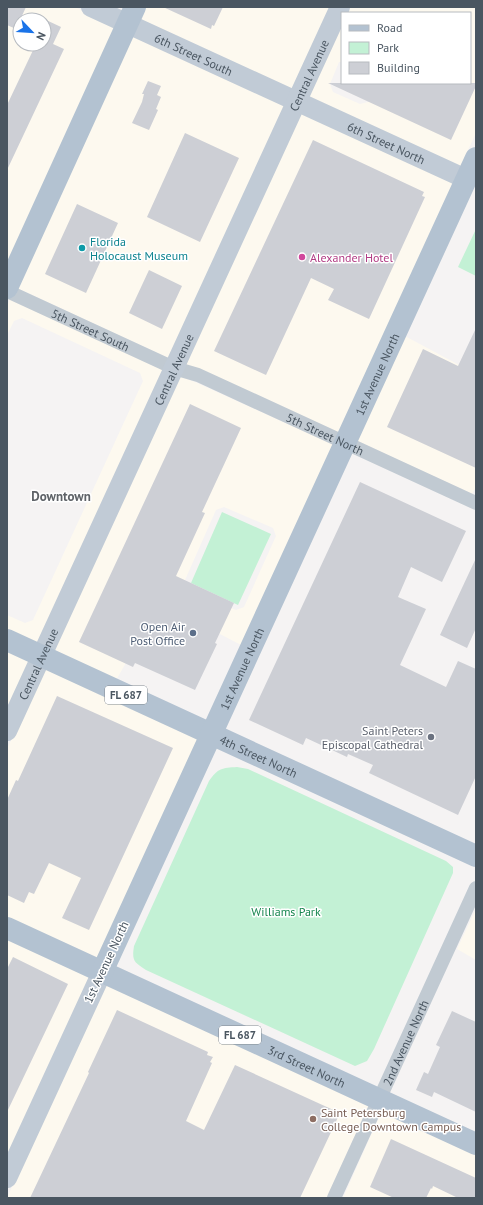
<svg xmlns="http://www.w3.org/2000/svg" width="483" height="1205" font-family="'PT Sans',sans-serif">
<style>
.commercial{fill:#fdf9ef;fill-rule:evenodd}
.green{fill:#c3f1d5}
.building{fill:#cdcfd5}
.lines{fill:none;stroke-linecap:round;stroke-linejoin:round}
.street{stroke:#c1cad2;stroke-width:14}
.secondary{stroke:#c1cbd6;stroke-width:20}
.primary{stroke:#b3c2d1;stroke-width:22}
.culture-dot{fill:#0f9aa8;stroke:#fff;stroke-width:1.5}
.hotel-dot{fill:#d1479c;stroke:#fff;stroke-width:1.5}
.service-dot{fill:#5c6f8a;stroke:#fff;stroke-width:1.5}
.worship-dot{fill:#6b7280;stroke:#fff;stroke-width:1.5}
.education-dot{fill:#8d6e63;stroke:#fff;stroke-width:1.5}
.labels{text-anchor:middle;dominant-baseline:central;stroke-width:3;stroke-linejoin:round;paint-order:stroke}
.shield{fill:#fff;stroke:#808990;stroke-width:1}
.shield-label{font-size:11px;font-weight:bold;fill:#4a5661}
.street-label{font-size:12px;fill:#4a5661;stroke:#fff}
.culture-label{font-size:12px;fill:#0d838f;stroke:#fff;text-anchor:start}
.hotel-label{font-size:12px;fill:#b23c85;stroke:#fff;text-anchor:start}
.service-label{font-size:12px;fill:#4e5e75;stroke:#fff;text-anchor:end}
.worship-label{font-size:12px;fill:#5b616d;stroke:#fff;text-anchor:end}
.park-label{font-size:12px;fill:#17864f;stroke:#fff}
.education-label{font-size:12px;fill:#785e54;stroke:#fff;text-anchor:start}
.neighbourhood-label{font-size:13px;font-weight:bold;fill:#5f6368;stroke:#fff}
</style>
<rect width="100%" height="100%" fill="#f5f3f3"/>
<path class="commercial" d="M7,7h68l43,20 -111,243zM20,20h24v24h-24z
M143,7h189l-39,85 -156,-71z
M348,7h128v126l-17,36 -153,-70 36,-79v42h-3l-9,22 3,8 27,12 8,-2 102,-19v-70h-125z
M131,33l156,71 -117,255 -155,-72z
M300,111l154,70 -113,253 -157,-70z
M10,299l155,72 -127,276 -31,-14v-18l18,8 8,-3 110,-239 -3,-8 -118,-55 -8,3 -7,14v-29z
M403,335l73,39v113l-4,7 -117,-54z
M178,376l17,6 139,63 -91,201 -83,-43 -45,79 -64,-29zM224,507l49,21 3,8 -32,71 -8,3 -48,-22 -3,-8 31,-70z
M7,647l25,12 -25,55z
M46,665l153,71 -102,226 -90,-41v-172z
M476,909v51l-19,-11z
M7,935l85,39 -85,186z
M105,983l265,119 -43,96h-320z
M383,1108l93,43v47h-133z"/>
<path class="green" d="M476,229v47l-18,-9z
M222,512l49,22 -33,71 -47,-22z
M237,767l11,2 198,92 7,6v6l-79,176 -7,12 -12,5 -209,-96c-13,-8 -14,-10 -12,-24l75,-165c9,-13 13,-13 28,-14z"/>
<path class="building" d="M7,7h19l-10,22 -9,-4z
M163,7h60l-9,19 -2,-1 -1,4z
M44,19l17,8 -8,17 11,5 -57,121v-65l29,-61h8z
M148,81l13,5 -4,9 4,2 -5,12 2,1 -9,20 -17,-7 10,-21 2,-8h-2z
M328,83h148v3l-25,54z
M185,133l54,25 -39,84 -53,-25z
M313,140l111,52 -2,4 3,1 -56,122 -41,-19 6,-11 -23,-11 -45,97 -52,-24z
M77,204l41,19 -32,70 -41,-19z
M149,270l33,16 -20,43 -33,-16z
M476,328v140l-89,-41 36,-78 35,17z
M190,404l51,24 -39,84 3,1 -29,63 58,27 -19,40 2,1 -22,46 -60,-27 -2,4 -54,-25z
M360,482l106,49 -24,51 -31,-15 -13,30 28,12 -26,56 46,22 12,-26 18,8v107l-18,39 -89,-42 4,-8 -25,-11 -1,3 -41,-19 -3,7 -54,-25z
M476,558v70l-9,20 -27,-13z
M57,696l116,52 -84,182 -27,-12 19,-40 -32,-15 -15,31 -5,-2 -5,11 -17,-8v-95l9,-20 2,1z
M13,957l55,27 -61,128v-143z
M117,1010l91,42 -1,3 6,2 -3,5 2,1 -26,58 18,9 31,-65 105,48 -40,85h-270l59,-125 -1,-1z
M452,1011l24,11v90l-42,-20 -2,5 -16,-7 8,-18 4,2 12,-27 -4,-2z
M391,1139l85,39v20h-18l-25,-12 -1,3 -1,-1 -5,10h-32l-24,-11z"/>
<g class="lines">
<g class="street">
<path id="s1" d="M7,291l167,77 24,7 278,128"/>
<path id="s2" d="M334,1198l142,-310"/>
</g>
<g class="secondary">
<path id="s3" d="M91,7l375,172"/>
<path id="s4" d="M7,731l333,-724"/>
<path d="M7,1178l95,-206"/>
</g>
<g class="primary">
<path d="M7,288l128,-281"/>
<path id="s5" d="M7,640l469,216"/>
<path id="s6" d="M7,928l469,216"/>
<path id="s7" d="M102,972l374,-814"/>
</g>
</g>
<circle class="culture-dot" cx="82" cy="248" r="4"/>
<circle class="hotel-dot" cx="302" cy="257" r="4"/>
<circle class="service-dot" cx="193" cy="633" r="4"/>
<circle class="worship-dot" cx="431" cy="737" r="4"/>
<circle class="education-dot" cx="313" cy="1119" r="4"/>
<g class="labels">
<g class="shield">
<rect x="105" y="686" width="42" height="18" rx="3"/>
<rect x="219" y="1026" width="42" height="18" rx="3"/>
</g>
<g class="shield-label">
<text x="126" y="695">FL 687</text>
<text x="240" y="1035">FL 687</text>
</g>
<g class="street-label">
<text stroke="none"><textPath href="#s3" startOffset="113">6th Street South</textPath></text>
<text stroke="none"><textPath href="#s4" startOffset="722">Central Avenue</textPath></text>
<text stroke="none"><textPath href="#s3" startOffset="325">6th Street North</textPath></text>
<text stroke="none"><textPath href="#s1" startOffset="92">5th Street South</textPath></text>
<text stroke="none"><textPath href="#s4" startOffset="398">Central Avenue</textPath></text>
<text stroke="none"><textPath href="#s7" startOffset="658">1st Avenue North</textPath></text>
<text stroke="none"><textPath href="#s1" startOffset="349">5th Street North</textPath></text>
<text stroke="none"><textPath href="#s4" startOffset="74">Central Avenue</textPath></text>
<text stroke="none"><textPath href="#s7" startOffset="334">1st Avenue North</textPath></text>
<text stroke="none"><textPath href="#s5" startOffset="277">4th Street North</textPath></text>
<text transform="translate(106 962) rotate(-65)">1st Avenue North</text>
<text stroke="none"><textPath href="#s2" startOffset="171">2nd Avenue North</textPath></text>
<text stroke="none"><textPath href="#s6" startOffset="330">3rd Street North</textPath></text>
</g>
<g class="culture-label">
<text x="90" y="241">Florida<tspan x="90" dy="14">Holocaust Museum</tspan></text>
</g>
<g class="hotel-label">
<text x="310" y="257">Alexander Hotel</text>
</g>
<g class="service-label">
<text x="185" y="626">Open Air<tspan x="185" dy="14">Post Office</tspan></text>
</g>
<g class="worship-label">
<text x="423" y="730">Saint Peters<tspan x="423" dy="14">Episcopal Cathedral</tspan></text>
</g>
<g class="park-label">
<text x="286" y="911">Williams Park</text>
</g>
<g class="education-label">
<text x="321" y="1112">Saint Petersburg<tspan x="321" dy="14">College Downtown Campus</tspan></text>
</g>
<g class="neighbourhood-label">
<text x="61" y="496">Downtown</text>
</g>
</g>
<rect width="483" height="1205" fill="none" stroke="#4a5661" stroke-width="16"/>
<rect x="341" y="12" width="130" height="72" fill="#ffffff" stroke="#b7bbc0"/>
<rect x="349" y="25" width="20" height="6" fill="#b3c2d1" stroke="#b7bbc0"/>
<text x="377" y="32" font-size="12" fill="#4a5661">Road</text>
<rect x="349" y="42" width="20" height="12" fill="#c3f1d5" stroke="#b7bbc0"/>
<text x="377" y="52" font-size="12" fill="#4a5661">Park</text>
<rect x="349" y="62" width="20" height="12" fill="#cdcfd5" stroke="#b7bbc0"/>
<text x="377" y="72" font-size="12" fill="#4a5661">Building</text>
<g transform="translate(32 32) rotate(115)"><circle r="19" fill="#ffffff" stroke="#b7bbc0"/>
<path d="M0-3L7 15L0 10L-7 15Z" fill="#1a73e8"/>
<text y="-6" font-size="11" font-weight="bold" text-anchor="middle" fill="#4a5661">N</text>
</g>
</svg>
